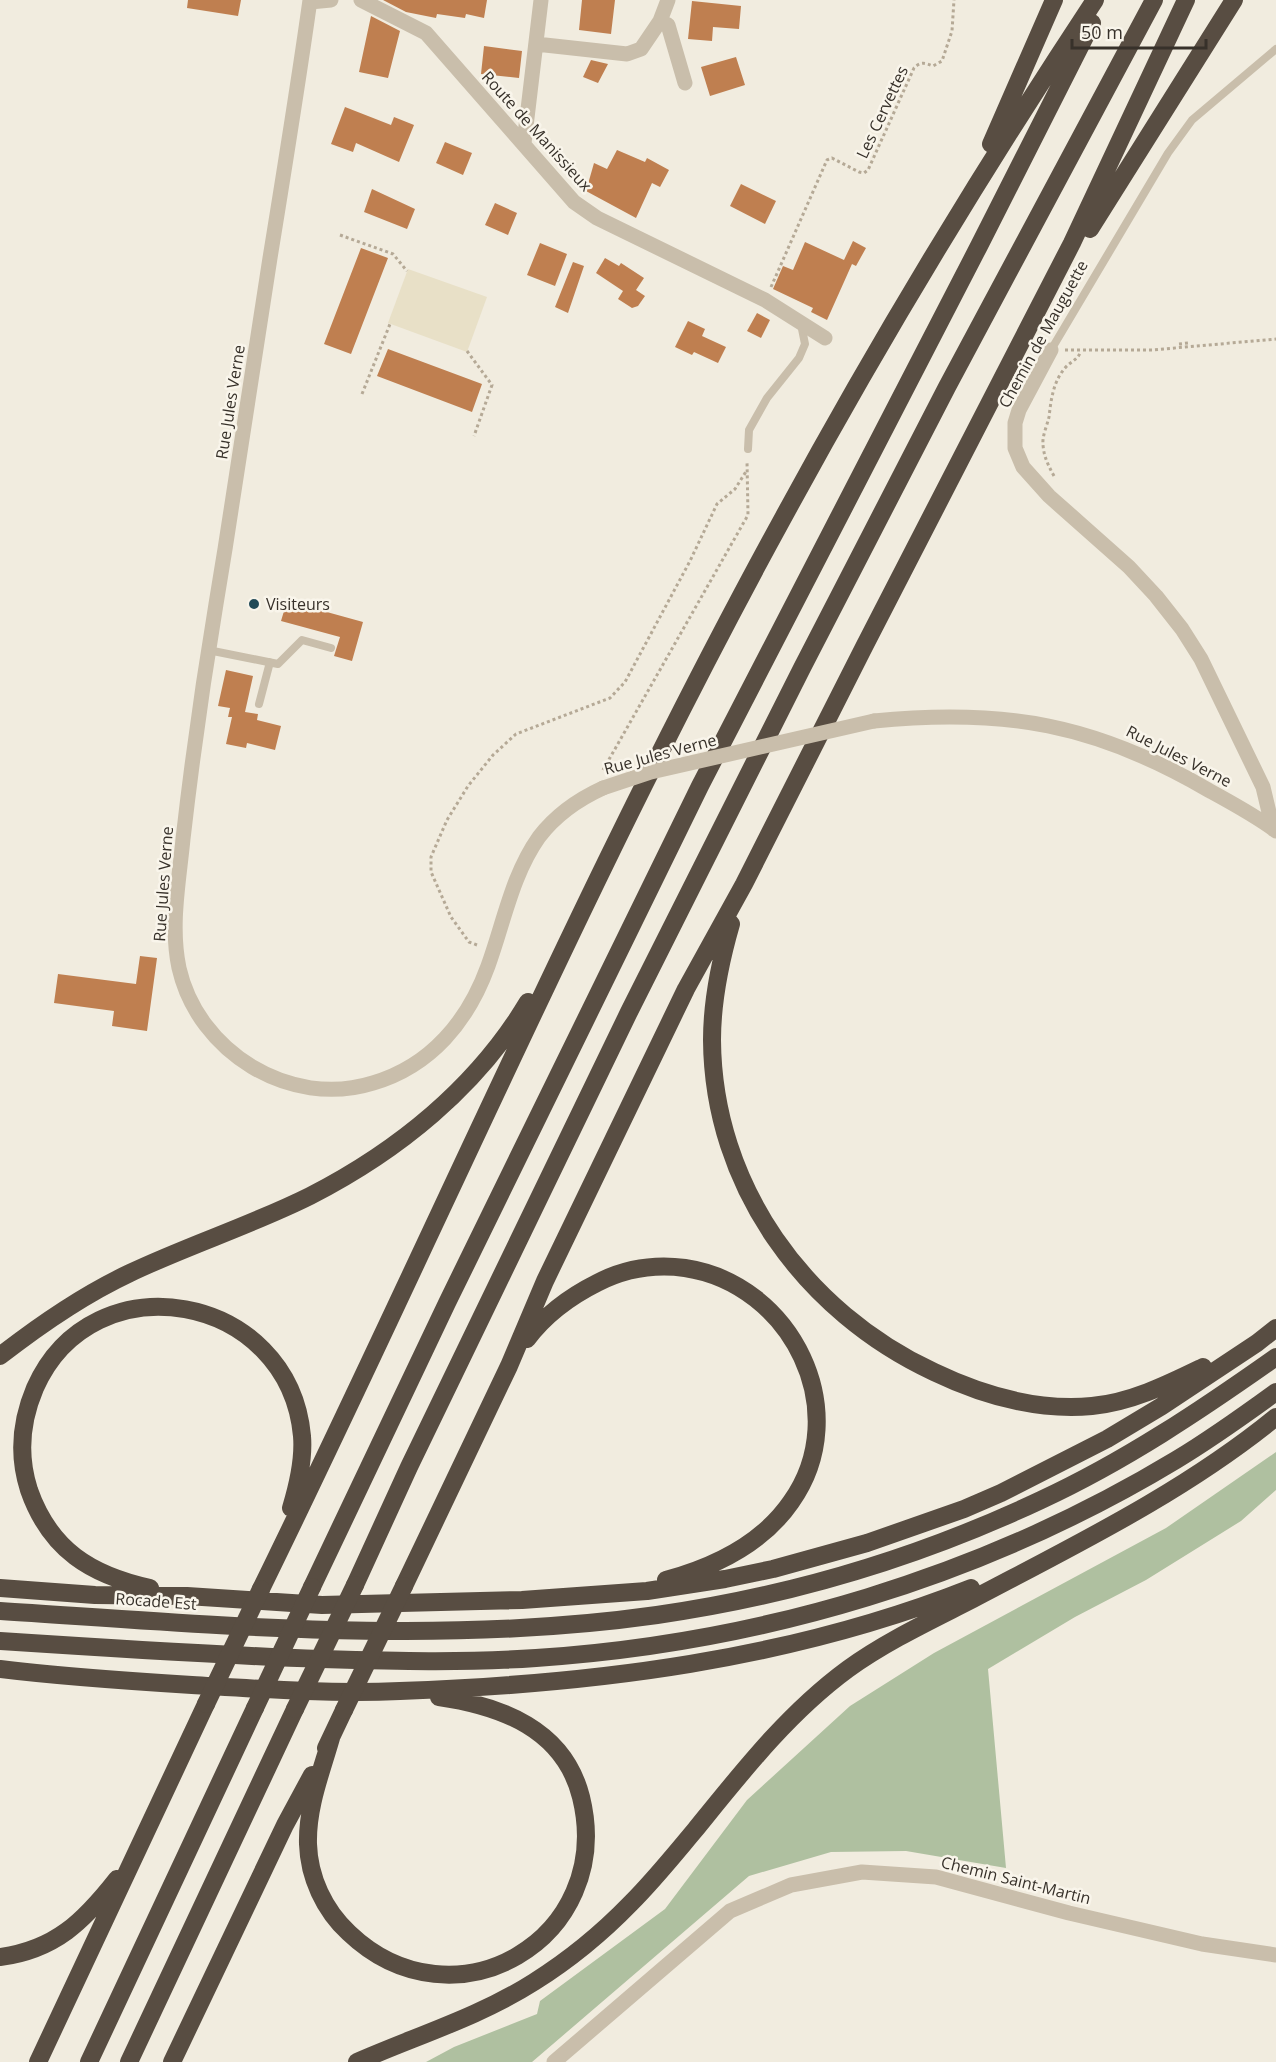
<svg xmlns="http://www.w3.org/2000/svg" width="1276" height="2062" font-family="'Open Sans',sans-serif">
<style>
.green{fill:#afc0a0}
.plaza{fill:#e8e0c7}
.building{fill:#bf7f50}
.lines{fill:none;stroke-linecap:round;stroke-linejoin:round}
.path{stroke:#b5a996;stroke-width:3;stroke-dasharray:3 3;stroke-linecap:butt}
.lane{stroke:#c9beab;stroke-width:8}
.street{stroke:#c9beab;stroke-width:15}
.highway{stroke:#584d42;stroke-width:18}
.street-bridge{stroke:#c9beab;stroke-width:15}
.highway-bridge{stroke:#584d42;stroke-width:18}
.poi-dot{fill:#224a57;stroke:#f9f5eb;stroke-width:2}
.labels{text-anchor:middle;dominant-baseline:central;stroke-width:5;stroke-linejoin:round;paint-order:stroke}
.street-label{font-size:16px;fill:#37312a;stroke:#f9f5eb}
.poi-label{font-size:16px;fill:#37312a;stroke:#f9f5eb;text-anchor:start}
</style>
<rect width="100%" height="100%" fill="#f1ecdf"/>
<path class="green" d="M1276,1452v38l-35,31 -95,59 -71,37 -87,52 18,199 -100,-17 -75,1 -82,24 -217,186h-106l28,-15 83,-33 3,-13 125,-92 82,-109 103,-94 84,-53 232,-125z"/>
<path class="plaza" d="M408,269l79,28 -20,55 -79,-29z"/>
<path class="building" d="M188,0h53l-3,16 -51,-8z
M383,0h104l-3,18 -18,-4 -1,4 -28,-4 -1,4 -30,-6z
M582,0h33l-4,34 -32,-4z
M692,1l49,5 -2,23 -26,-2 -1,14 -24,-2z
M371,16l29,15 -12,47 -29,-6z
M484,46l38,5 -3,27 -38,-4z
M736,57l9,28 -35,11 -9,-29z
M591,60l17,4 -10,19 -15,-6z
M345,107l46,18 3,-8 20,8 -15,37 -43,-19 -3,9 -22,-8z
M445,142l27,11 -9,22 -27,-12z
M617,150l28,12 2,-4 22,12 -9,17 -8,-4 -16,35 -50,-27 8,-28 13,6z
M741,184l35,17 -11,23 -35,-18z
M372,189l43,20 -8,20 -43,-17z
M495,203l22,10 -9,22 -23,-10z
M853,241l13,7 -10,18 -4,-2 -25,56 -16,-8 2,-4 -40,-19 10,-23 10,4 12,-28 39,18z
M540,243l27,11 -12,32 -28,-11z
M361,248l27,10 -37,96 -27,-10z
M605,258l14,8 2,-3 23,15 -8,12 9,6 -7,10 -6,2 -14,-9 5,-8 -27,-18z
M573,262l11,4 -16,47 -13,-6z
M757,313l13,7 -9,18 -14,-7z
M688,321l17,8 -3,7 24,11 -8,16 -24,-11 -2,3 -17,-8z
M388,349l94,35 -10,28 -95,-36z
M287,601l76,21 -11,39 -18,-5 6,-19 -59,-16z
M226,670l27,6 -8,36 13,2 -1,6 24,6 -6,24 -28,-7 -1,5 -20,-4 6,-27h-4l2,-9 -12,-2z
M140,956l17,2 -10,73 -35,-5 2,-15 -60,-8 4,-29 78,10z"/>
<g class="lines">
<path class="path" d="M340,235l53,19 14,17
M771,287l56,-127 5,-2 27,14 5,1 4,-3 46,-102c7,-7 11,-5 19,-2l9,-5 10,-30 2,-31
M1179,344l9,-1
M1065,350h87l124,-11
M467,351l25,34 -18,51
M362,394l28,-70
M1054,476c-6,-11 -10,-19 -11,-31 -1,-9 4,-19 6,-28 2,-17 4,-35 16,-49 6,-7 13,-8 16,-17
M603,770l145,-255 -1,-54
M477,945l-8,-3 -18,-25 -20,-45v-15l16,-37 21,-34 25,-31 23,-21 94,-36 15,-16 65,-121 27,-57 18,-15 12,-19"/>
<path class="lane" d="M1051,350l117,-197 24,-33 84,-71
M748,449l1,-19 18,-32 32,-40 6,-14 -4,-20
M208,650l70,14 24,-24 29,8
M259,704l11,-42"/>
<path class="street" d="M310,0c-12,86 -26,172 -40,258 -17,116 -35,231 -54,346 -13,78 -24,156 -33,235 -4,42 -13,87 -4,129 19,84 111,141 194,115 58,-17 95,-62 115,-117 16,-44 24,-91 51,-129 16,-21 40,-38 64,-49
M361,0l65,33 148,169 23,16 168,82 60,38
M310,2l21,-2
M660,21l8,4 17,58
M536,44l91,10 14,-5 19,-28 8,-21
M524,143l17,-143
M1051,350l-32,60 -4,13v25l8,19 26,29 80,71 27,29 26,33 19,30 62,128 10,42
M874,721c131,-13 222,3 336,70 22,12 46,25 66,40
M554,2062l176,-151 61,-26 71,-13 74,5 133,36 133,31 74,11"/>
<path class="highway" d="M991,144l63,-144
M1090,229l144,-229
M731,924c-11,38 -19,76 -19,116 1,146 93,272 222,332 50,24 103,39 158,34 40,-4 76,-22 111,-39
M527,1339c19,-25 42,-42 70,-56 27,-14 58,-19 88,-15 107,16 170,144 106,234 -29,42 -77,65 -125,78
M0,1356c41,-32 83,-61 130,-83 59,-28 122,-48 180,-77 88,-45 167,-109 218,-194
M355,1585l54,-118 220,-455 173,-344 145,-281 207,-387
M404,1586l105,-220 36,-85 141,-292 58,-105 121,-239 207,-402 114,-243
M312,1587l135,-284 253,-517 279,-540 113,-223
M0,1588l95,7 92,1 135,9 200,-5 125,-9 78,-12 48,-10 94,-26 97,-34 37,-16 106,-54 55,-33 95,-63 19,-15
M150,1588c-59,-13 -100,-38 -121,-98 -11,-34 -8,-69 6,-102 58,-131 254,-95 267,48 2,24 -4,49 -11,72
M261,1589c175,-357 331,-723 522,-1071 96,-177 201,-350 312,-518
M0,1611c218,14 439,35 657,4 133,-19 263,-58 384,-115 84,-39 160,-90 235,-143
M0,1641c107,7 214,14 321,18 72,2 143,4 215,-1 225,-15 446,-81 640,-198 35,-21 67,-44 100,-68
M0,1669c64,8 128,12 192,16 69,4 139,9 208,6 195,-7 389,-31 571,-103
M331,1738c-10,35 -24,69 -23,106 1,33 16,66 41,89 105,100 267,6 232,-136 -17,-68 -80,-91 -142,-100
M326,1748l18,-38
M0,1957c55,-7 84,-36 117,-78
M38,2062l168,-358
M89,2062l166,-354
M129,2062l166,-353
M172,2062l113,-237 27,-50
M357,2062c59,-26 122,-45 177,-80 35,-22 68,-49 97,-79 23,-23 43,-48 64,-73 47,-58 93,-117 153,-161 39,-28 82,-48 125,-70 104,-55 211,-107 303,-182"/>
<path class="street-bridge" d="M603,788l48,-16 223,-51"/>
<path class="highway-bridge" d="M206,1704l55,-115
M255,1708l57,-121
M295,1709l60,-124
M344,1710l60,-124"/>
</g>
<circle class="poi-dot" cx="254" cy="604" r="6"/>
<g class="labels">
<g class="street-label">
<text transform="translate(882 112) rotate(-65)">Les Cervettes</text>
<text transform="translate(537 131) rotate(48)">Route de Manissieux</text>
<text transform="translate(1043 334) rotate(-61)">Chemin de Mauguette</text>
<text transform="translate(230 402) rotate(-81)">Rue Jules Verne</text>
<text transform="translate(660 754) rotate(-15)">Rue Jules Verne</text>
<text transform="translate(1179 756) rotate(27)">Rue Jules Verne</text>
<text transform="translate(163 884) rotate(-86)">Rue Jules Verne</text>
<text transform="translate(156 1601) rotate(4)">Rocade Est</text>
<text transform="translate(1016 1880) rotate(14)">Chemin Saint-Martin</text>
</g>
<g class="poi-label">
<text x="266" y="604">Visiteurs</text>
</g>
</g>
<path d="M1072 39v9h134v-9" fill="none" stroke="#37312a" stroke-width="3"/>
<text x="1081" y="39" font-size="18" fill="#37312a" stroke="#f9f5eb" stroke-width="4.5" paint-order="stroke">50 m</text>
</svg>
